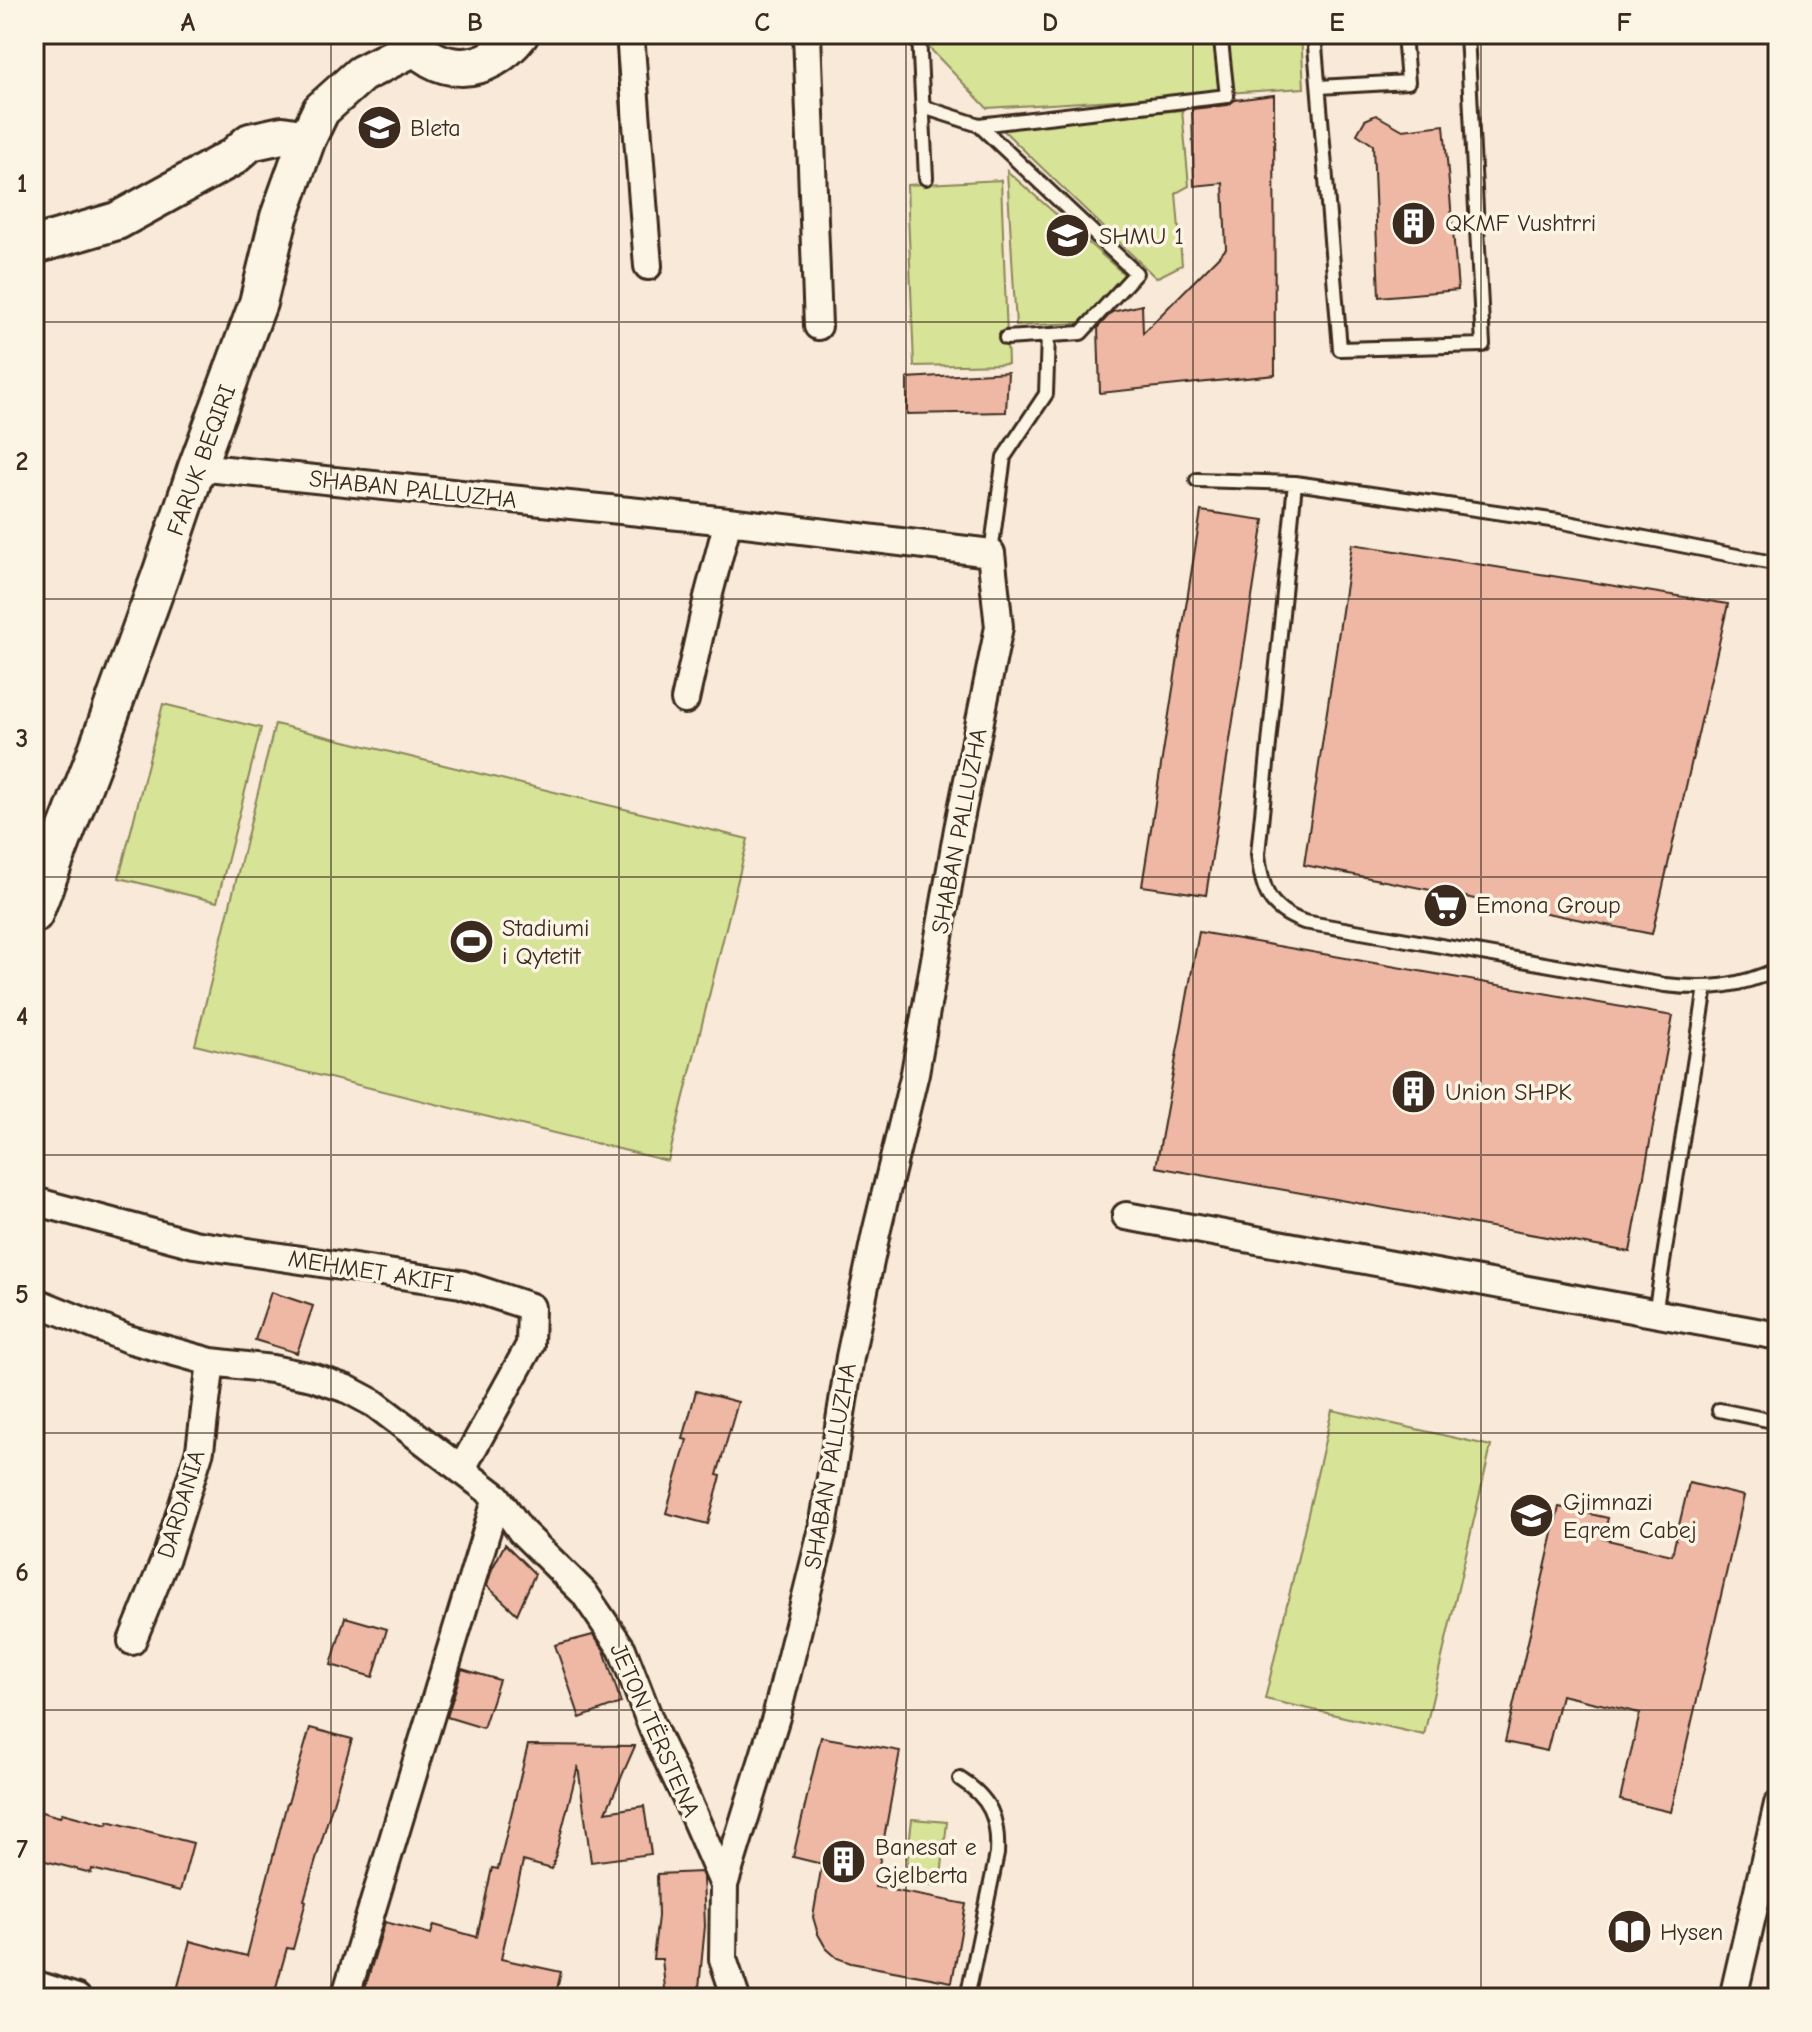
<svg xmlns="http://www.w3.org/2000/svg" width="1812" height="2032" font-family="'Comic Neue',sans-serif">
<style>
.green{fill:#d7e396;stroke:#89865a;stroke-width:2}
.building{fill:#efb8a4;stroke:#3b2a1e;stroke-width:2}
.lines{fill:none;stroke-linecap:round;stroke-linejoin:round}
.lane-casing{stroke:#3b2a1e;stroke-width:18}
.street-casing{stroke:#3b2a1e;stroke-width:32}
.secondary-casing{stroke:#3b2a1e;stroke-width:42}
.lane{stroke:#fcf5e5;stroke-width:12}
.street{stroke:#fcf5e5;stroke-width:26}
.secondary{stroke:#fcf5e5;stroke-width:36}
.grid{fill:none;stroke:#3b2a1e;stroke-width:2;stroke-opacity:0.55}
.labels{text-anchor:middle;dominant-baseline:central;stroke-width:7;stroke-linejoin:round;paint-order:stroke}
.poi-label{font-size:24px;fill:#3b2a1e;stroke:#fcf5e5;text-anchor:start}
.street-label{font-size:24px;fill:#3b2a1e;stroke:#fcf5e5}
.neatline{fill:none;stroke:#3b2a1e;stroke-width:3}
.grid-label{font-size:26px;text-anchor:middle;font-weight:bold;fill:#3b2a1e}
</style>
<rect width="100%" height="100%" fill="#f9e9d8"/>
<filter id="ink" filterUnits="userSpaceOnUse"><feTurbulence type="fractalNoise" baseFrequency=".0125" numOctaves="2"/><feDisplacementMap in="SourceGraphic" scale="16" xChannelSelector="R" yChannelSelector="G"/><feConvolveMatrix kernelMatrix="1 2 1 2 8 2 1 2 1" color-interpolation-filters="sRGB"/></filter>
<g filter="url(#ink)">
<path class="green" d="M916,34h385l3,54 -317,20z
M1182,110l7,76 -13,7 6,72 -26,13 -155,-150z
M1007,171l119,105 -47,47 -63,3z
M1001,180l7,184 -94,2 -7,-181z
M163,704l98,24 -44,174 -98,-24z
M275,724l473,115 -80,322 -473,-116z
M1332,1410l159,36 -67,289 -159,-36z
M912,1819l35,3 -7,64 -35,-6z"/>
<path class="building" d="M1274,95l1,280 -175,18 -2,-66 14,-15 30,-7 1,28 83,-84 -3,-66 -29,3 -2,-77 36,-4 7,-5z
M1376,115l27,15 41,-5 14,165 -79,7 -6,-152 -16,-11 8,-14z
M1008,372l-2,40 -99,2v-36z
M1201,511l63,9 -58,375 -64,-9z
M1352,544l376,60 -76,330 -348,-69z
M1199,932l474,84 -43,236 -474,-85z
M271,1292l42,14 -16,47 -42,-13z
M696,1391l42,11 -21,73 4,1 -13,48 -42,-11 21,-73 -4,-1z
M1689,1483l55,13 -73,316 -51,-12 20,-87 -79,-18 -14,56 -42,-9 54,-235 49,11 -5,21 69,16z
M505,1544l30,30 -18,40 -30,-28 5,-17z
M345,1617l42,12 -14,48 -42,-12z
M593,1635l11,15 17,53 -41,15 -25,-73z
M462,1669l37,11 -16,48 -36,-11z
M310,1728l42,11 -48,161 2,1 -13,48 -6,-1 -14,50h-66l-30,-8 13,-49 57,15 40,-153h1z
M821,1737l79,14 -25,136 91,17 -14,78 -101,-19 -14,-5 -11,-10 -8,-14 -5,-17 9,-53 -29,-7z
M528,1745l107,1 -29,66 38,-6 7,48 -60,8 -13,-96 -26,103 -29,-8 -22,98 60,13 -6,26h-193l23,-76 46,12 3,-9 43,12 15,-69 6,1z
M34,1810l26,7 2,-4 45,12 1,-4 85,22 -13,48 -88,-22 -1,4 -57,-15z
M701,1872l2,5 2,49 -7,72h-32l-4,-39h-9l5,-43 -1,-42z"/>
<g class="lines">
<defs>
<path id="lane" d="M919,34l7,144
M1314,34l26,315 143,-4 -16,-311
M1319,87l89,-5 -4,-48
M923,107l56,18 248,-29 -6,-55
M979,125l157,148 -55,60 -75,5
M1197,480l98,3 263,38 220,43
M1295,483l-37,371c4,36 10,55 46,68l361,63c43,5 74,2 113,-16
M991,553l13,-96 42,-63 2,-59
M1655,1314l51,-327
M1719,1410l59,12
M960,1779c30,19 39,39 37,75l-30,144"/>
<path id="street" d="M630,34l18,232
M807,34l11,292
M197,467l531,54 263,32 8,74 -41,202 -43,244 -39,160 -26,124 -27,171 -47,189 -52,168
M685,700l23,-103 20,-76
M34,1201l160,43 267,40 70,23 -1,38 -69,125
M1126,1216l652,120
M34,1301l94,38 83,23 61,7 40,8 35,12 28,15 122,93 24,34 63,62 38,56 31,80 33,69 38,87 -1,74 13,39
M132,1641l35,-86 33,-105 11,-88
M34,1984l43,14
M345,1998l152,-501
M1733,1998l45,-194"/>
<path id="secondary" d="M405,34c32,45 82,43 115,0
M34,241l8,2 75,-22 116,-64 17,-15 32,-7 25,4
M34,914l62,-161 65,-179 36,-107 61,-164 21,-86 28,-78 14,-29 40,-36 54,-27"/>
</defs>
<use href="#lane" class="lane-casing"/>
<use href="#street" class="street-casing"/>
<use href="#secondary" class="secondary-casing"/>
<use href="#lane" class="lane"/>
<use href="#street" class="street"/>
<use href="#secondary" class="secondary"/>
</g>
</g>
<path class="grid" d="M331,34v1964M619,34v1964M906,34v1964M1193,34v1964M1481,34v1964M34,322h1744M34,599h1744M34,877h1744M34,1155h1744M34,1433h1744M34,1710h1744"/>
<defs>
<symbol id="school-disc" viewBox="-11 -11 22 22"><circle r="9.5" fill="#3b2a1e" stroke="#fcf5e5"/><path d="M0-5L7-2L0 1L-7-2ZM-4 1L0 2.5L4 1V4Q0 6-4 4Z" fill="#fff"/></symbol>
<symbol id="building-disc" viewBox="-11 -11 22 22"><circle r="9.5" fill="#3b2a1e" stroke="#fcf5e5"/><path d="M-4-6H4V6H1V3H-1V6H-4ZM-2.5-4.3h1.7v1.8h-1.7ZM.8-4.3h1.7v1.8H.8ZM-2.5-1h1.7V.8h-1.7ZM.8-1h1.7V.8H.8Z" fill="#fff"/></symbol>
<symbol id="supermarket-disc" viewBox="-11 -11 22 22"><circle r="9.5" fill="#3b2a1e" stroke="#fcf5e5"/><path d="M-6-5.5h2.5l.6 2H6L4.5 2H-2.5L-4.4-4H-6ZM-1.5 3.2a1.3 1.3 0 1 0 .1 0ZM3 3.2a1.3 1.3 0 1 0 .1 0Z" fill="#fff"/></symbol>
<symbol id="stadium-disc" viewBox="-11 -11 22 22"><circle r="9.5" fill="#3b2a1e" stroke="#fcf5e5"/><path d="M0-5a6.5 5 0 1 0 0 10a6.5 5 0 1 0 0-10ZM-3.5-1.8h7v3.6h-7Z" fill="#fff"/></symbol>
<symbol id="library-disc" viewBox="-11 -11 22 22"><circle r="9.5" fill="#3b2a1e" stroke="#fcf5e5"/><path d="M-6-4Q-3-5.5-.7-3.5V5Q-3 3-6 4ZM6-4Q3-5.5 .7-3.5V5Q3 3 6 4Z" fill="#fff"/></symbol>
</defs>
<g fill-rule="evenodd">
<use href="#school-disc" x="354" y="102" width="51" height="51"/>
<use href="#building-disc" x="1388" y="198" width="51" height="51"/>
<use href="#school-disc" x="1042" y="210" width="51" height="51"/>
<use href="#supermarket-disc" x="1420" y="880" width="51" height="51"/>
<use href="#stadium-disc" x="446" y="916" width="51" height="51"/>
<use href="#building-disc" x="1388" y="1066" width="51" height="51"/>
<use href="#school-disc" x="1506" y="1490" width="51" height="51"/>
<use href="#building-disc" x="818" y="1836" width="51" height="51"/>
<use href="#library-disc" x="1604" y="1906" width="51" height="51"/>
</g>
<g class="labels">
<g class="poi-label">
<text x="410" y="128">Bleta</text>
<text x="1445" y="223">QKMF Vushtrri</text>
<text x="1099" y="236">SHMU 1</text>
<text x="1476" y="905">Emona Group</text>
<text x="502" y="928">Stadiumi<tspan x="502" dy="28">i Qytetit</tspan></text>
<text x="1445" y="1092">Union SHPK</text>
<text x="1563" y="1502">Gjimnazi<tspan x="1563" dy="28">Eqrem Cabej</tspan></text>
<text x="875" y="1847">Banesat e<tspan x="875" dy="28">Gjelberta</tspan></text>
<text x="1660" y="1932">Hysen</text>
</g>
<g class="street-label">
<text transform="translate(201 460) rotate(-70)">FARUK BEQIRI</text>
<text transform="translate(413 489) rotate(6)">SHABAN PALLUZHA</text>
<text transform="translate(959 831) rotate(-79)">SHABAN PALLUZHA</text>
<text transform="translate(371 1271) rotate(9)">MEHMET AKIFI</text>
<text transform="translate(830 1466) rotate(-80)">SHABAN PALLUZHA</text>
<text transform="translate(181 1504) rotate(-73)">DARDANIA</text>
<text transform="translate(655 1730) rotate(66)">JETON TËRSTENA</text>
</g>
</g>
<rect width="1812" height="2032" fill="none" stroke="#fcf5e5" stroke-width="88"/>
<rect x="44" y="44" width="1724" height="1944" class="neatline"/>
<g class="grid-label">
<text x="188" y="31">A</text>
<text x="475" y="31">B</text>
<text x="762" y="31">C</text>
<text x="1050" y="31">D</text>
<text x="1337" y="31">E</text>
<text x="1624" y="31">F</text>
<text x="22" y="192">1</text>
<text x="22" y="470">2</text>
<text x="22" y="747">3</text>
<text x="22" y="1025">4</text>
<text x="22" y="1303">5</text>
<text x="22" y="1581">6</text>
<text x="22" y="1858">7</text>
</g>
</svg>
